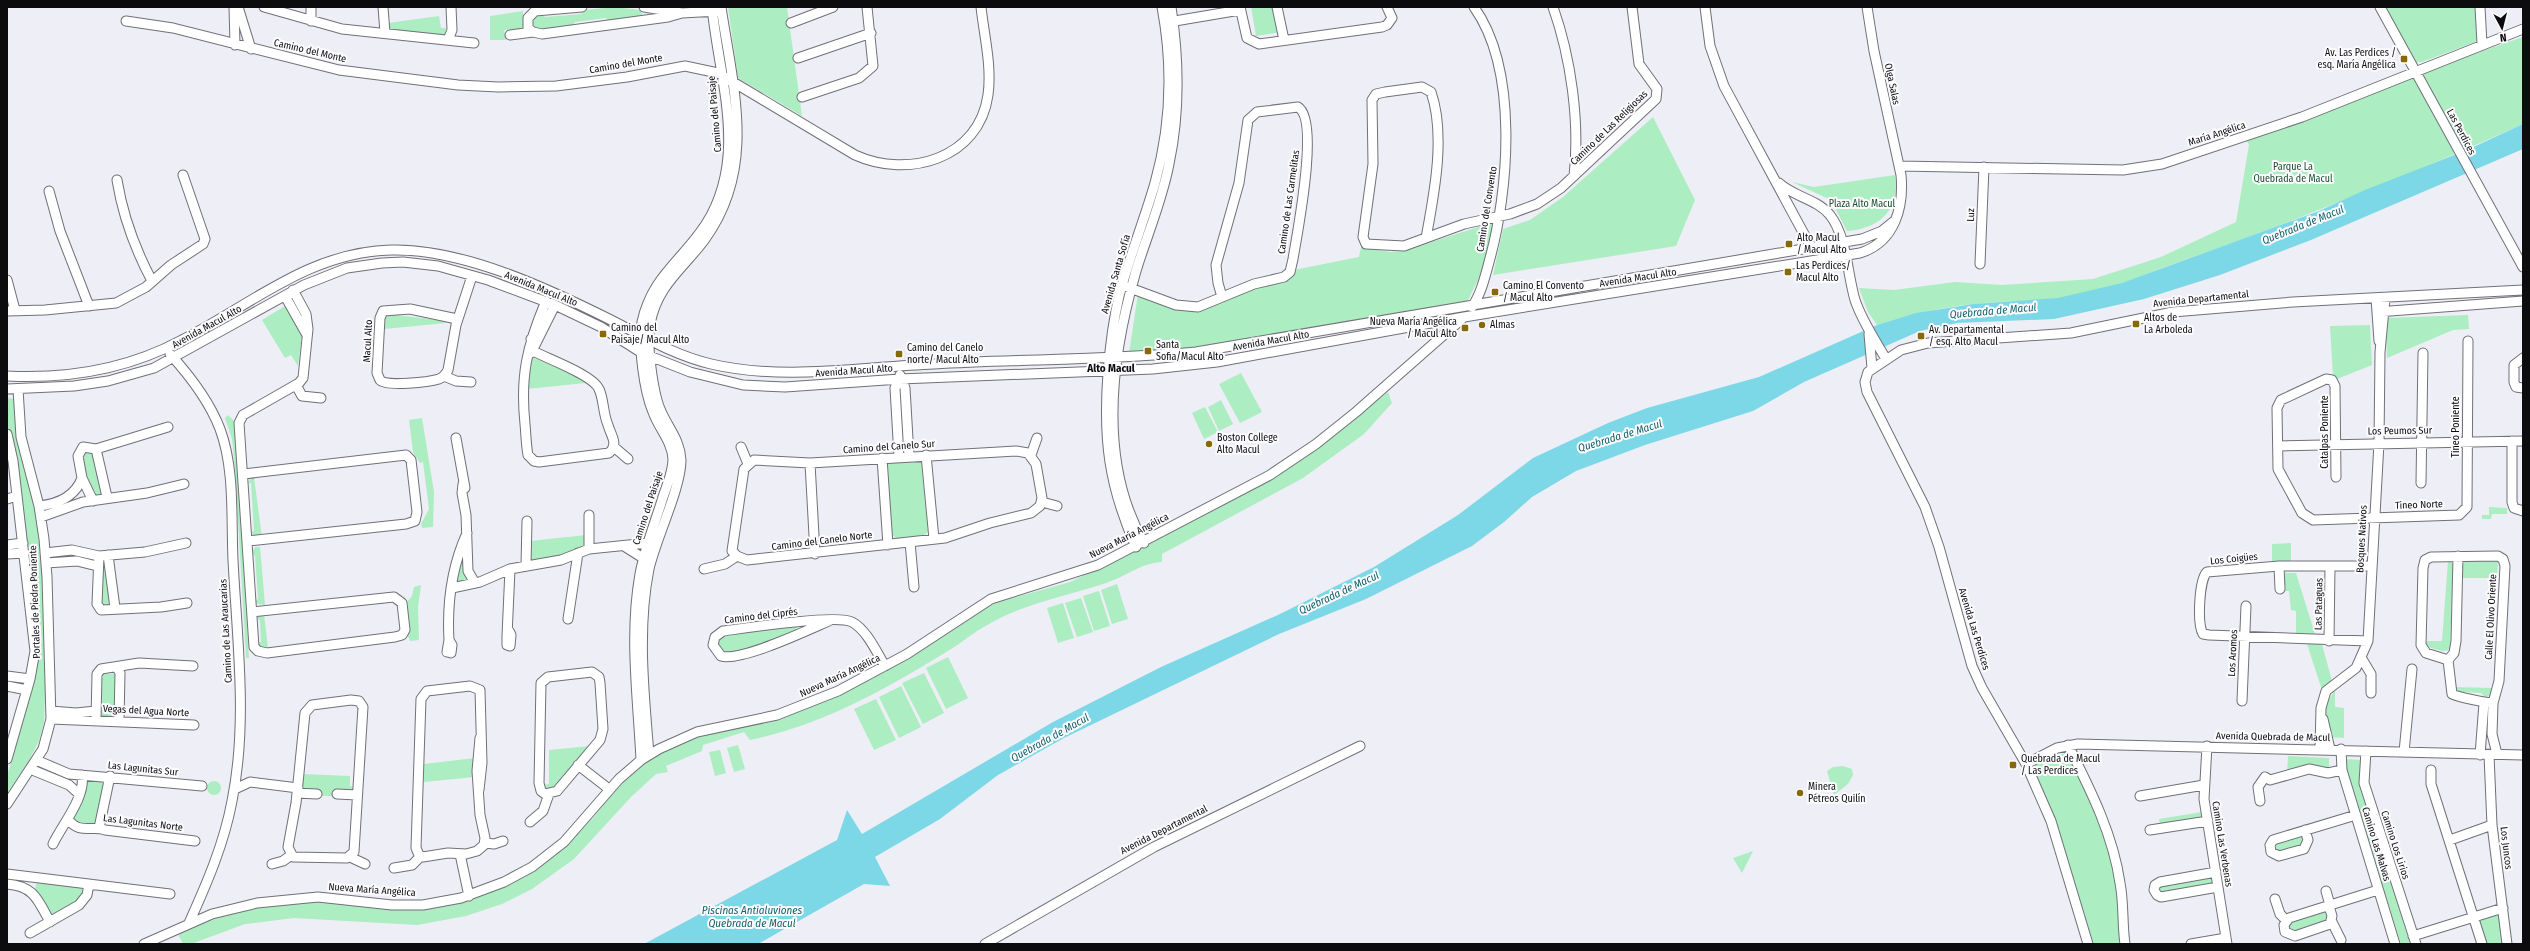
<svg xmlns="http://www.w3.org/2000/svg" width="2530" height="951" font-family="'Fira Sans Condensed',sans-serif">
<style>
.green{fill:#acedc2}
.water{fill:#7cd8e6}
.lines{fill:none;stroke-linecap:round;stroke-linejoin:round}
.minor-casing{stroke:#707078;stroke-width:11}
.minor{stroke:#fff;stroke-width:9}
.poi-dot{fill:#876a06;stroke:#fcfcfe;stroke-width:1.5}
.labels{text-anchor:middle;dominant-baseline:central;stroke-width:4;stroke-linejoin:round;paint-order:stroke}
.street-label{font-size:10px;fill:#0c0c0f;stroke:#fcfcfe}
.poi-label{font-size:10px;fill:#0c0c0f;stroke:#fcfcfe;text-anchor:start}
.park-label{font-size:10px;fill:#1c4d30;stroke:#fcfcfe}
.water-label{font-size:11px;font-style:italic;fill:#15626c;stroke:#fcfcfe}
.neighbourhood-label{font-size:11px;font-weight:bold;fill:#0c0c0f;stroke:#fcfcfe}
</style>
<rect width="100%" height="100%" fill="#eeeef7"/>
<path class="green" d="M615,7l26,3 1,5 -34,6 -2,-3 -31,4 -3,5 -33,2 -9,-4v-5l12,-6 3,3 36,-3 3,-4z
M728,7h59l15,109 -64,-38z
M1251,7h27l4,25 -26,4z
M2384,7h91l3,31 -3,4 -53,20h-7z
M523,11v18l-19,1 2,10h-16v-24z
M439,16l2,12h5l-2,9 -55,-7 -1,-7z
M2523,37v87c-109,49 -220,94 -333,134 -34,12 -66,26 -100,35 -38,9 -78,7 -116,11 -33,3 -65,11 -97,21l-9,-13 -9,-24 35,2 61,-8 47,3 91,-6 68,-22 75,-35 13,-77 -2,-4 176,-70z
M1653,117l42,83 -19,46 -183,29 10,-46 27,-9 33,-23z
M1895,175c6,35 -16,54 -48,56l-16,-31 -39,-18 22,5z
M1494,222l-13,52 -14,28 -271,46 -67,5 9,-59 64,16 49,-21 37,-9 6,-10 65,-13 2,-10 29,5 13,-1z
M285,306l17,30 -4,30 -7,-11 -6,3 -23,-38z
M385,314l56,6h6l-1,3 -62,6z
M2468,315l1,14 -16,1 -66,28 -2,-40z
M2370,325l2,40 -35,14 -4,-3 -3,-50z
M531,357l55,22v4l-60,6z
M1241,373l21,39 -22,11 -21,-39z
M1388,392l4,11 -28,31 -61,44 -141,76v8c-22,1 -38,16 -59,22 -37,12 -80,20 -114,40 -14,7 -25,17 -38,25 -63,39 -128,76 -201,91l-6,-8 -41,13 -1,6 -36,15 2,6 -12,2 -25,23 -57,62 -42,30 -30,15 -36,12 -49,9 -123,-7 -49,6 -54,20h-8l-5,-10 37,-17 57,-13 53,-4 89,9 46,-6 29,-10 35,-17 35,-25 34,-33 22,-28 23,-22 25,-18 25,-11 40,-11 39,-6 44,-15 75,-37 88,-56 24,-12 72,-20 48,-23 160,-83z
M7,398l9,1 22,133 7,78v84l-1,28 -5,19 -11,21 -21,31v-16l31,-117 1,-18 -20,-170 -12,-49z
M1221,400l12,24 -14,7 -11,-24z
M1205,407l13,25 -14,7 -12,-26z
M228,415l8,8 2,31 11,204h-3l-11,-189 -3,-30 -7,-21z
M422,418l12,74 -1,35 -11,1 -1,-4 8,-15 -6,-47 -3,1 -7,-11 -4,-32z
M92,450l10,44 -6,3 -9,-15 -6,-30z
M921,461l7,71 -5,4 -27,3 -5,-6 -3,-70z
M254,477l8,60h-7l-4,-5 3,-1 -3,-48h-3l3,-5z
M2489,507l18,1v6h-15l-1,5h-9v-4h7z
M586,535l-2,12 -17,8 -35,6 -2,-20z
M2291,543v19l-19,1v-19z
M255,547h5l5,58 -7,-1 -3,-3 3,-2 -3,-43 -3,-3z
M463,548l5,32 -11,3 -1,-2z
M106,558l5,46 -4,3 -6,-3 1,-45z
M2463,559l35,1 -1,18h-34z
M2448,561h5l-3,89 -8,1 -14,-4 -3,-6h17z
M2282,573h14l19,61 -19,-1v-22l-5,-1 -2,-19h-5z
M1117,584l11,35 -16,5 -11,-34z
M421,585l-3,22 1,33 -9,1 -3,-7 3,-5 -3,-27 5,-6 2,-9z
M1099,591l11,35 -16,5 -11,-35z
M1081,598l12,34 -16,5 -12,-34z
M1063,603l11,35 -16,5 -11,-35z
M264,614l4,34h-8l-3,-5 4,-1 -1,-21 -3,-3 1,-3z
M797,627l-1,3c-19,9 -58,28 -77,20l-2,-9 9,-7z
M2307,644h15l10,37 -10,9z
M948,657l20,41 -22,11 -20,-41z
M101,673l14,1 -1,43h-14z
M924,673l20,40 -21,11 -21,-41z
M901,686l20,41 -22,11 -20,-41z
M2454,687l39,1 -3,8 -5,1 -4,-4 -21,-1z
M2335,690v17l9,1v30l-14,-1 -6,-30z
M876,699l20,41 -22,10 -20,-41z
M738,745l7,24 -11,3 -7,-24z
M590,746l-37,43 -8,1 -3,-5 7,-1v-34z
M720,750l6,23 -11,3 -6,-24z
M2066,753c21,41 42,84 50,130 3,20 3,41 4,61h-28l-60,-177 20,-11z
M2288,756l41,2v13l-42,2z
M475,758l-1,19 -50,5v-18z
M2345,759l15,1 -1,22 51,162h-9l-56,-176z
M1843,766l9,3 1,6 -5,9 -14,11 -7,-24 6,-4z
M303,774l47,2v10l4,1v5h-21l-1,4h-11v-5l-19,-2z
M95,780l7,2 1,4 -7,38 -7,2 -15,-7v-7l13,-30z
M207 788a7 7 0 1 1 14 0a7 7 0 1 1-14 0Z
M2202,812l1,5 -2,2 -41,6 -1,-6z
M2302,835l3,9 -28,9 -3,-10z
M1753,851l-11,22 -9,-15z
M2213,877l1,8 -52,9 -3,-2 2,-7z
M40,882l42,5c4,13 -20,25 -31,28l-16,-25 1,-6z
M2325,911l4,10 -38,12 -3,-10z
M2500,915l4,29h-18l-8,-25z"/>
<path class="water" d="M2523,124v25l-212,91 -91,35 -76,24 -90,20 -97,4 -37,8 -116,51 -51,29 -108,34 -69,26 -44,26 -28,25 -32,24 -106,53 -87,35 -215,104 -66,37 -58,44 -65,38 15,29 -26,-2 -106,60h-114l193,-104 10,-30 15,24 191,-112 108,-55 119,-53 94,-47 84,-52 75,-57 75,-35 39,-15 112,-31 118,-52 39,-12 57,-9 85,-6 64,-15 197,-72 46,-21 102,-40z"/>
<g class="lines">
<defs>
<path id="minor" d="M234,7l1,38
M238,7l13,42
M264,7l78,22 132,14
M311,7v14
M383,7l2,26
M582,7l-47,4 -7,7v10l5,4 9,2 126,-17 14,-4
M644,7l38,6 36,-2
M1240,7l7,31 12,6 123,-17 5,-2 5,-7 -5,-11
M1277,7l7,33
M1553,7c18,51 27,115 21,169
M1705,7l5,39 14,40 87,161
M2380,7l143,260
M2480,7l2,37
M126,21l47,7 166,42 119,15 40,2 58,-1 71,-9 58,-11 33,7 137,82c53,24 124,4 133,-60 4,-29 -4,-60 -7,-88
M1169,22l71,-12
M791,23l42,-16
M510,35l23,-3
M448,40l4,-10 -1,-23
M798,58l73,-25
M802,97l57,-19 14,-12 -6,-59
M1899,166l224,4 39,-6 140,-47 221,-88
M117,180c6,37 18,69 35,101
M1779,183c15,14 38,16 51,32 17,22 17,58 25,85 7,21 20,40 31,59
M49,191l11,40 29,75
M1426,238c8,-43 20,-103 5,-146l-9,-5 -37,5 -9,2 -4,6 1,64 -10,73 3,7 38,2 60,-22 46,-10 27,-10 24,-16 95,-89 1,-10 -18,-25 -7,-57
M1980,264l4,-97
M7,280l8,30
M1122,285l54,20 22,2 56,-23 30,-7 6,-5 3,-13c4,-25 27,-139 5,-152l-41,5 -9,8 -9,63 -23,82 2,18 4,14
M285,296l22,39
M2376,298l3,43
M1472,307c9,-13 13,-30 17,-45 20,-71 30,-192 -15,-255
M7,311l38,-1 71,-7 30,-16 25,-22 32,-21 2,-5 -22,-64
M2377,312l146,-11
M457,319l-47,-10 -27,2 -3,7 -3,55 3,7c6,7 49,2 59,-1 5,-2 7,-5 9,-9l8,-45 16,-49
M1869,334l3,34
M531,339l2,12c15,8 60,24 66,38 5,11 4,25 9,36 3,11 11,19 1,28l-70,9 -5,-1 -6,-6c-2,-10 -2,-21 -3,-31 -5,-48 2,-78 21,-123
M531,353l24,-48
M170,354c20,22 39,46 50,75 15,40 11,89 13,131 4,80 15,162 -1,241 -8,43 -25,82 -43,122
M2523,358l-9,7v17l2,5 7,1
M900,375l5,13 4,68
M7,376c61,3 121,-7 175,-36 69,-35 127,-88 209,-90 70,-2 156,38 218,69 34,17 64,36 102,45 73,17 149,3 223,0 87,-5 175,-4 262,-12l666,-113 20,-8 11,-9
M444,376l12,5 15,1
M296,385l6,11 19,2
M7,389l67,-3 34,-5 46,-13 150,-83 43,-17 35,-5 21,-1 35,4 50,14 67,25 46,22 41,26 48,19 53,13 42,2 115,-8 253,-10 64,-7 247,-45 396,-64c35,-11 44,-46 41,-78l-27,-124 -7,-44
M7,434l6,27 22,190 -5,28 -23,80
M456,438l9,50
M2512,441v61l2,6 9,3
M2278,446l245,-5
M614,447l14,12
M741,447l7,17
M96,449l72,-22
M96,449l11,48
M1016,451l12,2 8,11 6,34 -2,8 -9,7 -41,10 -45,15 -198,22 -10,-4 -5,-5 12,-82 10,-9 56,3z
M926,455l8,84
M1031,455l6,-17
M899,457l-4,-69 5,-9
M882,458l6,87
M810,463l5,91
M244,474l162,-19 5,5 6,52 -2,9 -9,3 -158,17
M2336,477l-1,-91 -3,-6 -6,-1 -45,21 -4,8 1,61 24,44 11,7 146,-5 8,-8 1,-166
M2421,483l2,-130
M463,484l-1,9 4,22 2,56 7,12
M7,499l10,-3
M93,501l-11,-23 -4,-22 5,-9 13,2
M1042,502l15,4
M39,506c19,-2 36,-9 43,-28
M589,515v34
M41,517l42,-15 64,-9 37,-9
M910,542l4,45
M1144,543c-47,-82 -33,-186 -8,-272 11,-36 26,-70 33,-107 11,-52 10,-105 2,-157
M7,545l16,-2
M624,546l19,12
M1136,547c-27,-61 -33,-107 -28,-174 2,-26 5,-51 11,-77 10,-38 25,-75 36,-113 16,-57 18,-117 7,-176
M45,553l27,-3 27,6 46,-4 41,-9
M7,554l17,-1
M108,555l7,53
M99,556l-2,48 4,6 60,-3 26,-4
M2498,556l5,3 2,7 -6,115 -6,22c-5,0 -36,-6 -41,-9l-4,-34 -22,-7 -5,-8 2,-77 2,-8 6,-3z
M46,563l31,-2 20,5
M526,566l1,-45
M2279,566l1,23
M704,569l21,-5 12,-8
M452,588l28,-6 30,-13 51,-9 28,-11 59,-6
M252,612l142,-15 8,6 3,27 -3,5 -7,2 -128,16 -9,-2 -4,-4 -15,-224 4,-8 56,-32 4,-5 5,-49 -2,-15 -13,-24
M568,619l10,-66
M831,620c-21,9 -90,42 -110,36l-8,-11 2,-8 8,-6c22,-3 114,-17 129,-9 15,8 25,31 33,44
M509,631l2,4 -1,11 -3,-1v-9l3,-67
M449,640l3,5 -1,8 -4,-1 2,-12c-2,-35 3,-74 18,-107
M2329,641l1,-74
M2368,641l-159,-6 -6,-1c-6,-10 -4,-54 4,-62l72,-6h92
M2362,659l9,15v19
M2448,660l6,-7 2,-12 2,-85
M117,668l3,5 -1,47
M592,672l7,5 1,6 3,46 -3,11 -43,51 -12,3 -4,-3 -2,-8 2,-100 7,-6z
M7,676l23,3
M7,686l20,4
M351,700l8,1 4,6 -9,145 -7,6 -54,-1 -5,-10 8,-44 9,-90 7,-8z
M2242,701l4,-95
M2493,703l-1,31 5,20
M51,711l25,2 20,-2
M51,719l143,6
M2323,719l7,30
M96,720l1,-46 4,-5 38,-6 54,3
M2068,745c22,44 45,89 52,138 4,20 2,41 5,61
M2207,746l-3,53 23,145
M2320,749l1,-41 5,-17 30,-23 12,-27 11,-198 1,-91 5,-54
M2341,749l1,21 53,174
M2366,751l-2,32 52,161
M2404,752l8,-83
M649,754c-5,-60 -12,-125 0,-185 7,-31 32,-81 32,-109 -1,-21 -14,-33 -21,-51 -7,-17 -14,-67 -10,-85 7,-39 34,-56 55,-85 52,-72 28,-151 16,-232
M2480,755l4,-52
M2489,755l3,70 15,119
M36,760l33,14 133,12
M641,760c-3,-62 -12,-125 -1,-186 5,-27 15,-51 23,-77 4,-12 10,-25 10,-38 -1,-18 -14,-30 -20,-47 -9,-21 -15,-67 -11,-90 10,-46 41,-62 64,-98 43,-68 13,-144 6,-217
M2026,764l31,-16 21,-4 445,11
M578,765l31,24
M30,769l39,16 10,9
M2431,770v14l51,160
M235,789l15,-7 48,6
M479,790l3,-27 -2,-73 -10,-4 -43,5 -6,8 -5,149 3,7 4,2 25,-4 18,1 11,-3 7,-6 1,-7 -5,-23 -3,-44 3,-33
M297,793l20,1
M337,794l20,1
M2140,796l64,-11
M2260,801l-2,-14 7,-10 5,3 39,-11 19,4 14,-3
M7,804l36,-55 8,-30 -4,-142 -3,-38 -5,-33 -18,-69 -3,-48
M68,819c11,16 25,6 37,11l90,11
M530,822l13,-11 6,-17
M99,828l11,-52
M2150,830l58,-9
M2305,830l3,10 -4,9 -25,7 -8,-4 -1,-7 3,-5 83,-25
M2450,840l42,-15
M485,843l9,1 9,-3
M53,844c9,-19 33,-47 29,-69
M460,854l9,42
M350,857l15,7
M272,864l11,-3 7,-5
M394,868l18,-3 9,-9
M2216,872l-56,10 -5,3 -1,5 3,5 4,2 57,-10
M7,874l163,20
M7,884c27,2 31,16 43,38
M2326,891l4,14
M2275,899l5,15 6,6
M2329,906l3,10 -2,8 -35,12 -10,-4 -1,-7 5,-7 89,-28
M2332,922l9,18
M30,933l49,-28 8,-10 2,-11
M2413,936l90,-28
M144,944l68,-30 45,-11 61,-6 74,8h31l38,-7 43,-16 28,-15 32,-25 55,-63 22,-19 18,-11 38,-17 80,-17 61,-24 69,-37 84,-55 107,-34 172,-90 46,-31 40,-32 108,-95
M985,944l169,-97 206,-101
M2088,944l-37,-123 -25,-57 -44,-76 -10,-22 -33,-119 -14,-40 -58,-115 -2,-10 3,-10 33,-22 27,-7 143,-10 102,-21 120,-10 230,-12
M2191,944l35,-6"/>
</defs>
<use href="#minor" class="minor-casing"/>
<use href="#minor" class="minor"/>
</g>
<g class="poi-dot">
<rect x="2400" y="55" width="8" height="8" rx="2"/>
<rect x="1785" y="240" width="8" height="8" rx="2"/>
<rect x="1784" y="268" width="8" height="8" rx="2"/>
<rect x="1491" y="288" width="8" height="8" rx="2"/>
<rect x="2132" y="320" width="8" height="8" rx="2"/>
<circle cx="1482" cy="325" r="4"/>
<rect x="1461" y="324" width="8" height="8" rx="2"/>
<rect x="599" y="330" width="8" height="8" rx="2"/>
<rect x="1917" y="332" width="8" height="8" rx="2"/>
<rect x="1144" y="347" width="8" height="8" rx="2"/>
<rect x="895" y="350" width="8" height="8" rx="2"/>
<circle cx="1209" cy="444" r="4"/>
<rect x="2009" y="761" width="8" height="8" rx="2"/>
<circle cx="1800" cy="793" r="4"/>
</g>
<g class="labels">
<g class="street-label">
<text transform="translate(310 51) rotate(13)">Camino del Monte</text>
<text transform="translate(626 64) rotate(-10)">Camino del Monte</text>
<text transform="translate(1892 84) rotate(78)">Olga Salas</text>
<text transform="translate(715 114) rotate(-95)">Camino del Paisaje</text>
<text transform="translate(1609 128) rotate(-44)">Camino de Las Religiosas</text>
<text transform="translate(2461 132) rotate(62)">Las Perdices</text>
<text transform="translate(2217 134) rotate(-18)">María Angélica</text>
<text transform="translate(1289 202) rotate(-82)">Camino de Las Carmelitas</text>
<text transform="translate(1487 209) rotate(-81)">Camino del Convento</text>
<text transform="translate(1971 215) rotate(-88)">Luz</text>
<text transform="translate(1116 274) rotate(-74)">Avenida Santa Sofía</text>
<text transform="translate(1638 278) rotate(-9)">Avenida Macul Alto</text>
<text transform="translate(541 289) rotate(22)">Avenida Macul Alto</text>
<text transform="translate(2201 299) rotate(-6)">Avenida Departamental</text>
<text transform="translate(207 327) rotate(-29)">Avenida Macul Alto</text>
<text transform="translate(368 341) rotate(-87)">Macul Alto</text>
<text transform="translate(1271 341) rotate(-10)">Avenida Macul Alto</text>
<text transform="translate(854 371) rotate(-4)">Avenida Macul Alto</text>
<text transform="translate(2456 427) rotate(-90)">Tineo Poniente</text>
<text transform="translate(2400 431) rotate(-1)">Los Peumos Sur</text>
<text transform="translate(2325 432) rotate(-90)">Catalpas Poniente</text>
<text transform="translate(889 447) rotate(-4)">Camino del Canelo Sur</text>
<text transform="translate(2419 505) rotate(-2)">Tineo Norte</text>
<text transform="translate(648 508) rotate(-72)">Camino del Paisaje</text>
<text transform="translate(1129 536) rotate(-27)">Nueva María Angélica</text>
<text transform="translate(2362 539) rotate(-87)">Bosques Nativos</text>
<text transform="translate(822 541) rotate(-7)">Camino del Canelo Norte</text>
<text transform="translate(2234 559) rotate(-6)">Los Coigües</text>
<text transform="translate(35 602) rotate(-92)">Portales de Piedra Poniente</text>
<text transform="translate(2319 604) rotate(-89)">Las Pataguas</text>
<text transform="translate(761 616) rotate(-7)">Camino del Ciprés</text>
<text transform="translate(2491 617) rotate(-87)">Calle El Olivo Oriente</text>
<text transform="translate(1974 629) rotate(73)">Avenida Las Perdices</text>
<text transform="translate(226 631) rotate(-93)">Camino de Las Araucarias</text>
<text transform="translate(2233 653) rotate(-87)">Los Aromos</text>
<text transform="translate(840 676) rotate(-25)">Nueva María Angélica</text>
<text transform="translate(146 711) rotate(3)">Vegas del Agua Norte</text>
<text transform="translate(2273 737) rotate(1)">Avenida Quebrada de Macul</text>
<text transform="translate(143 769) rotate(6)">Las Lagunitas Sur</text>
<text transform="translate(143 823) rotate(7)">Las Lagunitas Norte</text>
<text transform="translate(1164 830) rotate(-27)">Avenida Departamental</text>
<text transform="translate(2222 844) rotate(81)">Camino Las Verbenas</text>
<text transform="translate(2376 844) rotate(73)">Camino Las Malvas</text>
<text transform="translate(2395 845) rotate(72)">Camino Los Lirios</text>
<text transform="translate(2506 848) rotate(83)">Los Juncos</text>
<text transform="translate(372 890) rotate(4)">Nueva María Angélica</text>
</g>
<g class="poi-label">
<text x="2396" y="53" text-anchor="end">Av. Las Perdices /<tspan x="2396" dy="12">esq. María Angélica</tspan></text>
<text x="1797" y="238">Alto Macul<tspan x="1797" dy="12">/ Macul Alto</tspan></text>
<text x="1796" y="266">Las Perdices/<tspan x="1796" dy="12">Macul Alto</tspan></text>
<text x="1503" y="286">Camino El Convento<tspan x="1503" dy="12">/ Macul Alto</tspan></text>
<text x="2144" y="318">Altos de<tspan x="2144" dy="12">La Arboleda</tspan></text>
<text x="1457" y="322" text-anchor="end">Nueva María Angélica<tspan x="1457" dy="12">/ Macul Alto</tspan></text>
<text x="1490" y="325">Almas</text>
<text x="611" y="328">Camino del<tspan x="611" dy="12">Paisaje/ Macul Alto</tspan></text>
<text x="1929" y="330">Av. Departamental<tspan x="1929" dy="12">/ esq. Alto Macul</tspan></text>
<text x="1156" y="345">Santa<tspan x="1156" dy="12">Sofia/Macul Alto</tspan></text>
<text x="907" y="348">Camino del Canelo<tspan x="907" dy="12">norte/ Macul Alto</tspan></text>
<text x="1217" y="438">Boston College<tspan x="1217" dy="12">Alto Macul</tspan></text>
<text x="2021" y="759">Quebrada de Macul<tspan x="2021" dy="12">/ Las Perdices</tspan></text>
<text x="1808" y="787">Minera<tspan x="1808" dy="12">Pétreos Quilín</tspan></text>
</g>
<g class="park-label">
<text x="2293" y="167">Parque La<tspan x="2293" dy="12">Quebrada de Macul</tspan></text>
<text x="1862" y="204">Plaza Alto Macul</text>
</g>
<g class="water-label">
<text transform="translate(2303 225) rotate(-22)">Quebrada de Macul</text>
<text transform="translate(1993 311) rotate(-5)">Quebrada de Macul</text>
<text transform="translate(1620 436) rotate(-17)">Quebrada de Macul</text>
<text transform="translate(1339 593) rotate(-25)">Quebrada de Macul</text>
<text transform="translate(1050 738) rotate(-29)">Quebrada de Macul</text>
<text x="752" y="910">Piscinas Antialuviones<tspan x="752" dy="13">Quebrada de Macul</tspan></text>
</g>
<g class="neighbourhood-label">
<text x="1111" y="368">Alto Macul</text>
</g>
</g>
<rect width="2530" height="951" fill="none" stroke="#0c0c0f" stroke-width="16"/>
<g transform="translate(2502 28) rotate(173)" stroke="#fcfcfe" stroke-width="3" paint-order="stroke">
<path d="M0-3L7 15L0 10L-7 15Z" fill="#0c0c0f"/>
<text y="-6" font-size="11" font-weight="bold" text-anchor="middle" fill="#0c0c0f">N</text>
</g>
</svg>
